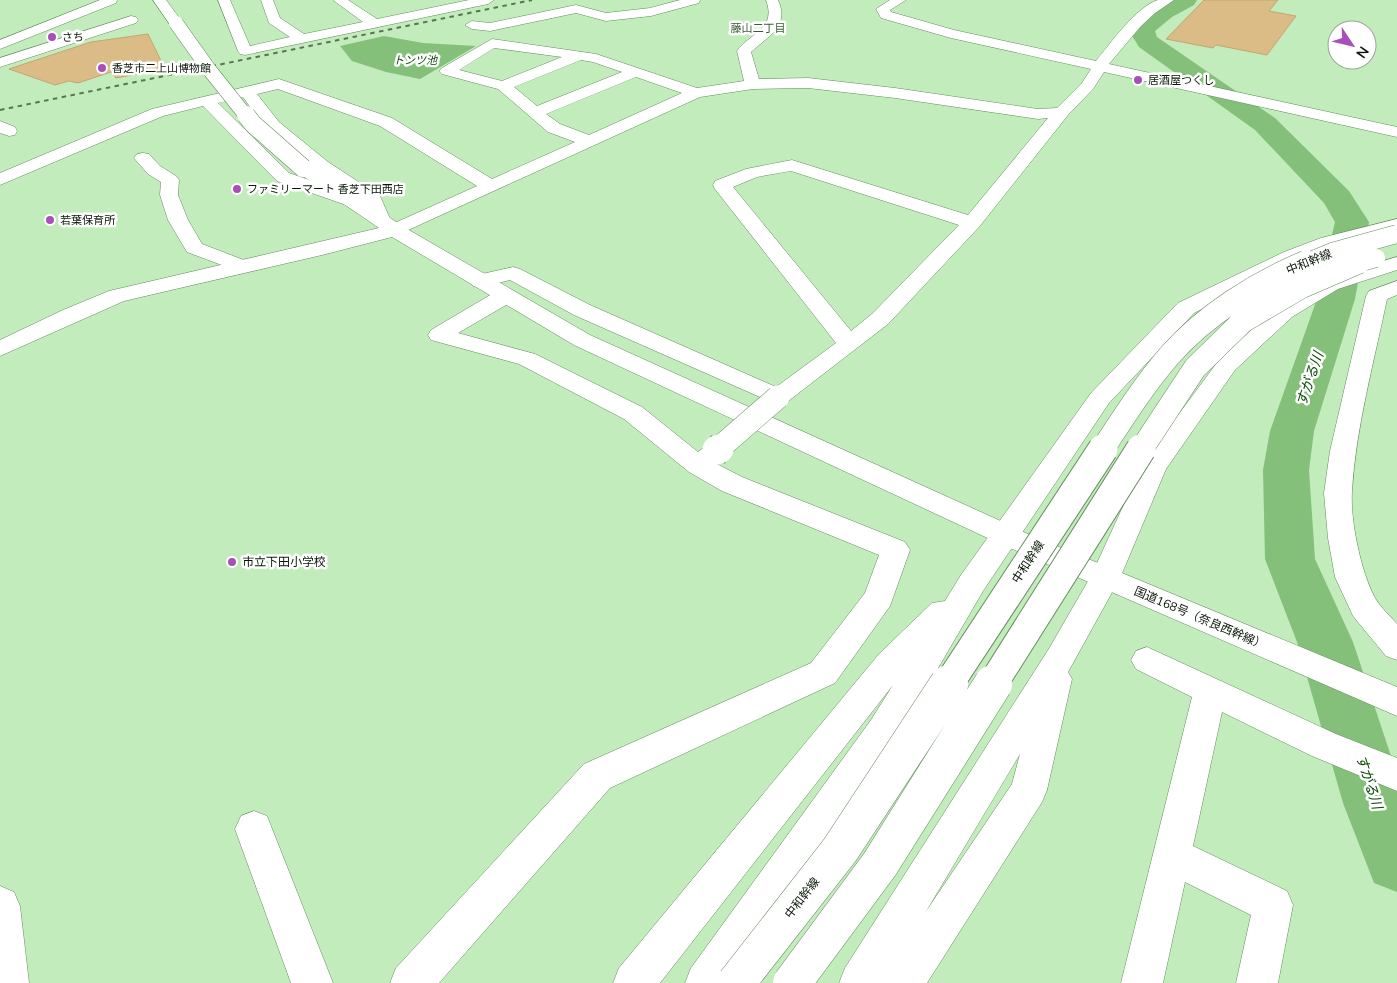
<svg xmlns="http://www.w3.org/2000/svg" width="1397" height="983" font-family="'Nunito Sans','Noto Sans JP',sans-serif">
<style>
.water{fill:#84c07a}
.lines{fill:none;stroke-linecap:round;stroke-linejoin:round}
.river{fill:#84c07a;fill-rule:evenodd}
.building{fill:#dbbc86;stroke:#c4a671}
.minor-casing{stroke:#668c60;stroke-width:1}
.tertiary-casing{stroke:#668c60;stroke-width:1}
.secondary-casing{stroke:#668c60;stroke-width:1}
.trunk-casing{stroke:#668c60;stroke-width:1}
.minor{fill:#fff;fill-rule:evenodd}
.tertiary{fill:#fff;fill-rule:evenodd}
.secondary{fill:#fff;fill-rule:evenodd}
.trunk{fill:#fff;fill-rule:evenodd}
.rail{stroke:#597354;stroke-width:2;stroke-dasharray:4.5 4.5;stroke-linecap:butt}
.minor-bridge-far1-casing{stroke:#668c60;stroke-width:24;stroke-linecap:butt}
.minor-bridge-casing{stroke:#668c60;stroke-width:31;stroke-linecap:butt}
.tertiary-bridge-far1-casing{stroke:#668c60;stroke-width:15;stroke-linecap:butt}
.tertiary-bridge-casing{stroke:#668c60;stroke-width:19;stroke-linecap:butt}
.secondary-bridge-far3-casing{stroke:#668c60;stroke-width:19;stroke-linecap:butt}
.secondary-bridge-far2-casing{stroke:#668c60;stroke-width:24;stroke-linecap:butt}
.secondary-bridge-far1-casing{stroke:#668c60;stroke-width:31;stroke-linecap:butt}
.secondary-bridge-casing{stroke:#668c60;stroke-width:39;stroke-linecap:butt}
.minor-bridge-far1{stroke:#fff;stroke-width:23}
.minor-bridge{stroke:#fff;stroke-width:29}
.tertiary-bridge-far1{stroke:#fff;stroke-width:14}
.tertiary-bridge{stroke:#fff;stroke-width:18}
.secondary-bridge-far3{stroke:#fff;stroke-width:18}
.secondary-bridge-far2{stroke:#fff;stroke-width:23}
.secondary-bridge-far1{stroke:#fff;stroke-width:29}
.secondary-bridge{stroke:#fff;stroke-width:38}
.poi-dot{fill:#a94fbb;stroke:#fff;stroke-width:2}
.labels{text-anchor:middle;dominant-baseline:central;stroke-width:5;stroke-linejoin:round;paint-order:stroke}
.far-neighbourhood-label{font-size:11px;fill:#395d33;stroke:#fff}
.far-poi-label{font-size:11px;fill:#091807;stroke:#fff;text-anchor:start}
.far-water-label{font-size:11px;font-style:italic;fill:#074600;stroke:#fff}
.street-label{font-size:12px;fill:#091807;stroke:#fff}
.poi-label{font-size:12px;fill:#091807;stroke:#fff;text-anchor:start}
.water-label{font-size:14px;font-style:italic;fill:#074600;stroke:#fff}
</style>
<rect width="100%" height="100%" fill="#c2ecbb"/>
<path class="water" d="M384,36l39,7 53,3 -56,33 -34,-7 -34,-11 -12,-15z"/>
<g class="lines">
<path class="river" d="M1169,0h28l-3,5 -22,12 -17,14 2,6 118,81 74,73 20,31 -14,77 -41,132 -5,39 6,89 38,83 44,132v118l-23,-9 -31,-80 -46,-161 -32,-83 -2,-89 7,-39 47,-132 18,-77 -11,-19 -69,-73 -116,-83 -8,-13 1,-5 24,-22z"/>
</g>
<path class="building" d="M1204,0h74l-9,11 27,5 -29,39 -51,-10 -3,3 -47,-9z
M148,34l17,35 -49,9 -5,-6 -33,11 -9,-2 -14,4 -46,-16 82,-27z"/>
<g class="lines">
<defs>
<path id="minor" d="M218,0h12l20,46 40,-9 -21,-14 -8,-23h12l7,18 24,16 59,-12 -30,-22h15l29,19 92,-19h25l-6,4 -243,51 -5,-1 -2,-3z
M680,0h20l-1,3 -48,13 -45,5 -30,-8 -86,18 -18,-2 -7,-4 7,-4 18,2 86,-18 30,8 44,-5z
M766,0h12c12,27 -10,36 -27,52l8,27 49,-1 87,10 143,21 19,-1 25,-25 9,-14 -140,-31 -70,-20 -5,-9 14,-9h16l-16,10 1,2 63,18 142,31c14,-17 41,-55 62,-61 5,0 12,0 16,0l-19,13 -14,13 -32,38 288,63v10l-293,-65 -11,17 -25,26 -89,112 -91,97 -101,78 -9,3 -204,-90 -64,-35 -29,7 -8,-1 -3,-5 3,-5 40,-9 7,2 70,36 186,82 60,-44 -121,-154 -2,-4 2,-4 31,-12 46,-9 176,55 80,-97 -10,1 -143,-21 -87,-10 -55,1 -53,8 -305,139 -7,-2 -3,-4 3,-4 89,-40 -97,-60 -102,-37 -21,5 22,28 49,40 52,34 11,25 -3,4 -7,2 -7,-2 -9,-22 -4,-3 -2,5 -7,2 -75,-26 -74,-75 -40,10 -163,69v-12l152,-64 127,-30 113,39 100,61 83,-37 -27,-10 -50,-43 -56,-15 -3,-3 3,-3 50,-29 104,15 101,34 47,-7 -7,-30c14,-19 40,-22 29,-51zM494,48l68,9 -60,24 -43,-11zM581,60l12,2 29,10 -85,34 -23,-19zM636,77l46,16 -93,42 -29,-11 -14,-10zM243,97l24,33 49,40 37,25 -64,-22 -71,-70zM791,171l168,54 -87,89 -21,17 -118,-144 24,-10z
M131,16l5,1 2,3 -2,3 -136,44v-9z
M0,121l15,6 2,4 -2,4 -6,1 -9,-3z
M143,153l6,1 11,12 16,10 3,4 -1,15 10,25 14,24 47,18 3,4 -3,4 -7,2 -7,-2 -48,-18 -19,-32 -8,-25 1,-13 -13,-8 -14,-16 3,-4z
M1397,281v14l-10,4c-13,63 -31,128 -35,192 -2,29 9,81 23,107 6,10 15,18 22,26v36l-11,-4 -33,-40 -18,-39 -7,-39 -4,-45 6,-42 36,-155 3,-5z
M505,289l8,2 3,5 -3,5 -55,32 77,21 107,53 56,45c10,-8 16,-12 28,-8l4,6 -13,14 25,13 163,65 5,8 -20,56 -55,77 -225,105 -171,195h-49l6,-15 188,-204 227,-101 54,-70 14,-38 -157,-64 -33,-19 -65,-53 -105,-55 -88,-24 -3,-5 3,-5 66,-39z
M1147,647l189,87 61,24v33l-85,-35 -90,-44 -29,134 94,45 6,14 -15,78h-42l15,-68 -66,-33 -22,101h-42l71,-286 -56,-28 -5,-9 5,-9z
M254,811l13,5 66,167h-42l-56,-154 6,-13z
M0,886l14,6 6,14 9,77h-29z"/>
<path id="tertiary" d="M153,0h13l17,23 -2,3h-10z
M303,163l6,1 93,62 188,109 424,192 4,7 -4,7 -10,3 -10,-3 -420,-196 -182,-108 -70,18 -198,46 -124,55v-16l63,-30 46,-19 270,-63 -82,-56 -3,-4 3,-4z"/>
<path id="secondary" d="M1397,219v12l-62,15 -37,14 -104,53 -85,90 -126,188 -88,151 -164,241h-46l6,-15 180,-248 22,-35 -233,298h-47l6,-15 260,-314 53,-51 13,-2 16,-26 130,-182 87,-90 106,-51 37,-14z
M1397,257v13l-59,19 -46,28 -57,53 -69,99 -46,109 -52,94 4,7 -25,111 -5,12 -115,181h-88l6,-15 205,-321 41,-71 53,-115 75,-101 57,-53 46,-28zM1020,754l-8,30 -87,129z"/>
<path id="trunk" d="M100,0h17l-1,3 -116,46v-9z
M1004,524l393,163v29l-403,-175 -4,-7 4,-7z"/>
</defs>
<use href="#minor" class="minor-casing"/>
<use href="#tertiary" class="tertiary-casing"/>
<use href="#secondary" class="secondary-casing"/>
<use href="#trunk" class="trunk-casing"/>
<use href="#minor" class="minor"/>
<use href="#tertiary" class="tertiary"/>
<use href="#secondary" class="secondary"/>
<use href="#trunk" class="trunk"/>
<path class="rail" d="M0,110l532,-110"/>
<defs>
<path id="minor-bridge-far1" d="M717,450l61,-53"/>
<path id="minor-bridge" d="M717,450l2,-1"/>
<path id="tertiary-bridge-far1" d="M176,23l32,45 39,49"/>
<path id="tertiary-bridge" d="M246,115l7,9 50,44"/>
<path id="secondary-bridge-far3" d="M1303,264l29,-12 65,-18
M1354,264l22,-6"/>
<path id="secondary-bridge-far2" d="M1102,450c21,-32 42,-65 67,-94 36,-41 87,-73 137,-94
M1141,450l54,-82 48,-47 58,-34 58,-25"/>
<path id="secondary-bridge-far1" d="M948,685l155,-236
M992,685l149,-236"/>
<path id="secondary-bridge" d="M736,983l104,-133 109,-166
M792,983l88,-119 113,-180"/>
</defs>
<use href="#minor-bridge-far1" class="minor-bridge-far1-casing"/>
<use href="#minor-bridge" class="minor-bridge-casing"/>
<use href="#tertiary-bridge-far1" class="tertiary-bridge-far1-casing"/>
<use href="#tertiary-bridge" class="tertiary-bridge-casing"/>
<use href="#secondary-bridge-far3" class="secondary-bridge-far3-casing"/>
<use href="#secondary-bridge-far2" class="secondary-bridge-far2-casing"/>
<use href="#secondary-bridge-far1" class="secondary-bridge-far1-casing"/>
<use href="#secondary-bridge" class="secondary-bridge-casing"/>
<use href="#minor-bridge-far1" class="minor-bridge-far1"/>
<use href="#minor-bridge" class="minor-bridge"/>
<use href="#tertiary-bridge-far1" class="tertiary-bridge-far1"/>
<use href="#tertiary-bridge" class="tertiary-bridge"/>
<use href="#secondary-bridge-far3" class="secondary-bridge-far3"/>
<use href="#secondary-bridge-far2" class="secondary-bridge-far2"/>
<use href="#secondary-bridge-far1" class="secondary-bridge-far1"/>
<use href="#secondary-bridge" class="secondary-bridge"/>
</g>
<g class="poi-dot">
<circle cx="52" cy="37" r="5"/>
<circle cx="102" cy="68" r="5"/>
<circle cx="1138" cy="80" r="5"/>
<circle cx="237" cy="189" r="5"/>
<circle cx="50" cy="220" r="5"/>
<circle cx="232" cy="562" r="5"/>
</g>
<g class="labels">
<g class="far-neighbourhood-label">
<text x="758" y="28">藤山二丁目</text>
</g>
<g class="far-poi-label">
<text x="62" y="37">さち</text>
<text x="112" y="68">香芝市二上山博物館</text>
<text x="1148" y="80">居酒屋つくし</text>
<text x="247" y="189">ファミリーマート 香芝下田西店</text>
<text x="60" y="220">若葉保育所</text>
</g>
<g class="far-water-label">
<text x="415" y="60">トンツ池</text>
</g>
<g class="street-label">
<text transform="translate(1309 262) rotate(-22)">中和幹線</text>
<text transform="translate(1028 562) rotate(-57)">中和幹線</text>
<text transform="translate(1200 618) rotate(23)">国道168号（奈良西幹線）</text>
<text transform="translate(802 898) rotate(-52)">中和幹線</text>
</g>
<g class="poi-label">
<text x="242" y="562">市立下田小学校</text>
</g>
<g class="water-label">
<text transform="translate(1310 379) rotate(-71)">すがる川</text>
<text transform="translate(1369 782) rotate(72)">すがる川</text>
</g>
</g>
<g transform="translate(1352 45) rotate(125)"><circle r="24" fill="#ffffff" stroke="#9da39c"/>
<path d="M0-4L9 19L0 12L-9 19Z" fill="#a94fbb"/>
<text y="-8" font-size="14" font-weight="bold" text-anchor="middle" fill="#091807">N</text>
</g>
</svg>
